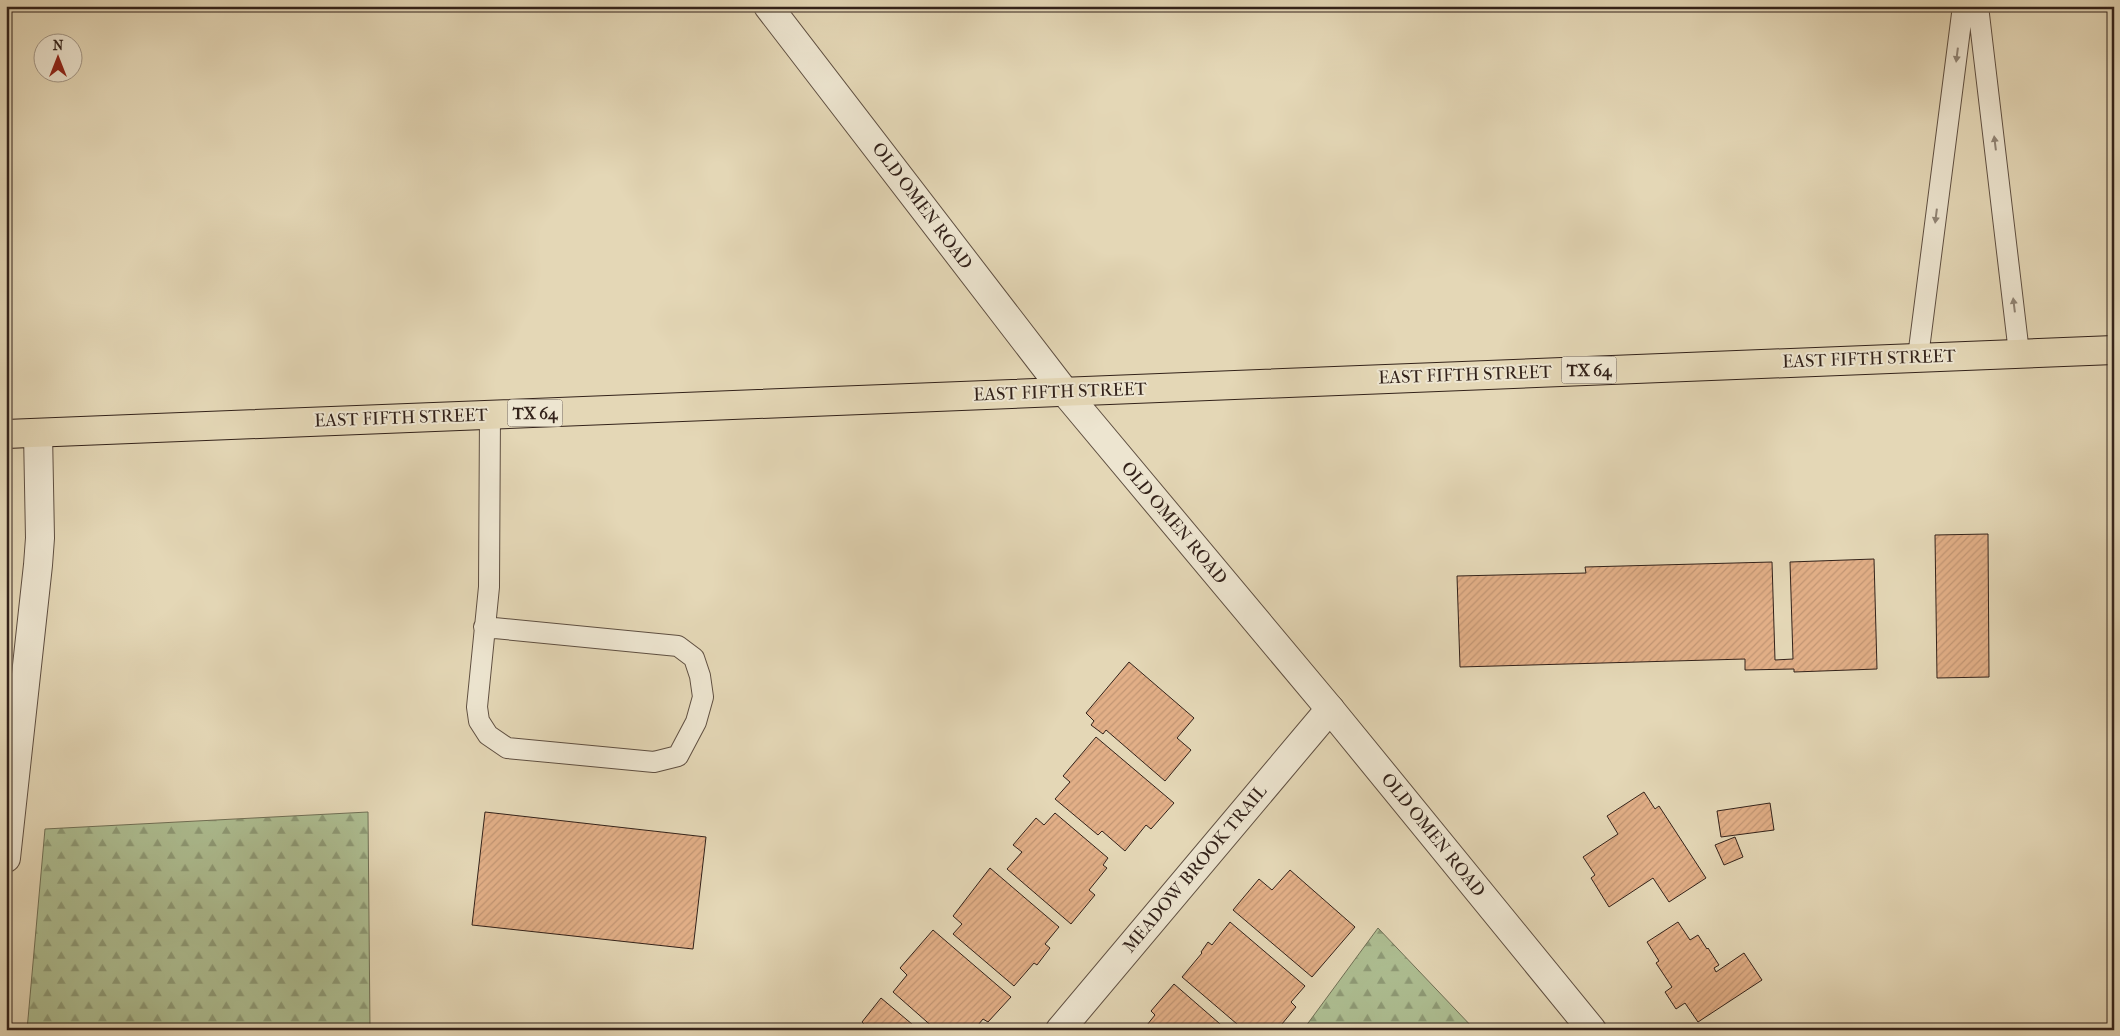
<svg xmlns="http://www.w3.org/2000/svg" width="2120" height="1036" font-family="'IM FELL French Canon',serif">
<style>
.forest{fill:url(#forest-firs);stroke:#707056}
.building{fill:url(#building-hatch);stroke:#33221a}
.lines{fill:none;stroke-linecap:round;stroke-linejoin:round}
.service-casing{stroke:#5f4f41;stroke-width:22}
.minor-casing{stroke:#5f4f41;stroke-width:30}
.tertiary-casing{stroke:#5f4f41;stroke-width:30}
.primary-casing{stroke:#33221a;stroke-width:30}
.service{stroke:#ede5d0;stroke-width:20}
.minor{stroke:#ede5d0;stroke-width:28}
.tertiary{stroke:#ede5d0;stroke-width:28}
.primary{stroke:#e4d7b6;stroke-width:28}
.oneway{fill:#908475}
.labels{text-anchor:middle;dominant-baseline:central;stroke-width:4;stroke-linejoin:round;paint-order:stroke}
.shield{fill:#ede5d0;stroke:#6b5c51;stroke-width:1}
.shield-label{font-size:16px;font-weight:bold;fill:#33221a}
.street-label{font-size:18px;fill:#33221a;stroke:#ede5d0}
</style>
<defs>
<pattern id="forest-firs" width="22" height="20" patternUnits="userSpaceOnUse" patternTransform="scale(1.25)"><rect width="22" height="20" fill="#aebf93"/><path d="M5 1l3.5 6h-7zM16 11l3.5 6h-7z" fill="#8e9b77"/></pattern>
<pattern id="building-hatch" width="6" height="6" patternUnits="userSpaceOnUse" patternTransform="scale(1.25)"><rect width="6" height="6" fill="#e2af87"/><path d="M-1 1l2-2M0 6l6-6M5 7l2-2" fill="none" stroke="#c29674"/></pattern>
</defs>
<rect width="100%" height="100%" fill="#e4d7b6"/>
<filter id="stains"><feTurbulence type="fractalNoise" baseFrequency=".004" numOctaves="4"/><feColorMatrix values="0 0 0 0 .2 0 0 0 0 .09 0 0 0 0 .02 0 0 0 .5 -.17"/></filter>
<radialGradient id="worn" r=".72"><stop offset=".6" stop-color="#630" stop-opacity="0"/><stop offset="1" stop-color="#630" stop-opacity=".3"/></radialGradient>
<path class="forest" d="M368,812l2,218h-343l18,-201z
M1378,928l97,102h-172z"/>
<path class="building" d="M1988,534l1,143 -52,1 -2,-143z
M1874,559l3,110 -83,3v-3l-49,1v-11l-285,8 -3,-91 129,-3 -1,-6 187,-5 3,98 18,-1 -3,-97z
M1129,662l65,56 -17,20 14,12 -26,31 -59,-51 -3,4 -12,-9 3,-4 -8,-8z
M1096,737l78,66 -23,26 -5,-4 -21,26 -23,-20 -4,4 -43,-36 15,-17 -7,-6z
M1644,792l11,17 4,-3 47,72 -37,24 -16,-24 -44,29 -18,-29 4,-3 -12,-18 35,-23 -11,-18z
M1770,803l4,27 -53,7 -4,-26z
M485,812l221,25 -13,112 -221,-24z
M1055,813l53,45 -5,7 4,3 -18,22 6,5 -24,29 -64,-55 15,-17 -9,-7 23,-27 8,7z
M1735,837l8,20 -19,8 -9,-20z
M990,868l69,59 -14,17 5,4 -13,17 -3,-2 -20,23 -61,-52 9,-10 -9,-8z
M1290,870l65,57 -43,50 -79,-67 26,-31 13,11z
M1230,922l75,64 -14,16 5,5 -19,23h-33l-62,-53 20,-24 -1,-1 7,-10 4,3z
M1678,922l12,18 8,-5 9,14 1,-1 11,17 -5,3 2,4 28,-19 18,27 -64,42 -13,-19 -9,6 -11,-17 7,-5 -16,-24 3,-2 -12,-19z
M933,930l78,67 -23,25 -5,-3 -9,11h-28l-7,-6 -4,5 -42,-37 14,-17 -7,-7z
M1174,984l53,46h-84l12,-15 -4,-4z
M881,998l38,32h-60l5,-6 -2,-2z"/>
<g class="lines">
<defs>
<path id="service" d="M1978,6l41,347
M1918,357l45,-351
M484,627l194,19 16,12 6,18 3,21 -7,25 -18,34 -24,6 -147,-14 -19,-13 -9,-14 -2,-14 12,-120 1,-173"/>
<path id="minor" d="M6,858l32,-293 2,-27 -2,-105
M1060,1030l270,-321"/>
<path id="tertiary" d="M768,6l296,385 266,318 262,321"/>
<path id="primary" d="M6,434l2108,-84"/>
</defs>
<use href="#service" class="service-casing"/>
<use href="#minor" class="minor-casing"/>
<use href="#tertiary" class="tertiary-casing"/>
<use href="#primary" class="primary-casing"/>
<use href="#service" class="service"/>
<use href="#minor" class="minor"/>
<use href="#tertiary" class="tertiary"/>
<use href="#primary" class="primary"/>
</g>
<defs><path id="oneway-solid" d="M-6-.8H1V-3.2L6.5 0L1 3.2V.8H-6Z" transform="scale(1.25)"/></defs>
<g class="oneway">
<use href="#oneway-solid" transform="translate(1957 55) rotate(97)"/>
<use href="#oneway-solid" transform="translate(1995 143) rotate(-97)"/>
<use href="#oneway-solid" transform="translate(1936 216) rotate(97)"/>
<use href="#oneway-solid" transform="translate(2014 305) rotate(-97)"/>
</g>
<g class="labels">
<g class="shield">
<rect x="1561.5" y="356.5" width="55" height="27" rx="4"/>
<rect x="507.5" y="399.5" width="55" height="27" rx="4"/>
</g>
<g class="shield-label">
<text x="1589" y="370">TX 64</text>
<text x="535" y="413">TX 64</text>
</g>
<g class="street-label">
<text transform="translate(922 206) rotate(53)">OLD OMEN ROAD</text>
<text transform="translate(1869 359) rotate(-2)">EAST FIFTH STREET</text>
<text transform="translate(1465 375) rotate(-2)">EAST FIFTH STREET</text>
<text transform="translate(1060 392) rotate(-2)">EAST FIFTH STREET</text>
<text transform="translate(401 418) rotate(-2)">EAST FIFTH STREET</text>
<text transform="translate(1174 523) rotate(50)">OLD OMEN ROAD</text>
<text transform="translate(1433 835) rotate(51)">OLD OMEN ROAD</text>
<text transform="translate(1195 869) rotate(-50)">MEADOW BROOK TRAIL</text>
</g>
</g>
<rect width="2120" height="1036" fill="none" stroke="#e4d7b6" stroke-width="25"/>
<rect x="8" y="8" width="2105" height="1021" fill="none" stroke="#33221a" stroke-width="2.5"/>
<rect x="12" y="12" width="2095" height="1011" fill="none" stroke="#33221a"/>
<g transform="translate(58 58)"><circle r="24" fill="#ede5d0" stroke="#a39787"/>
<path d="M0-4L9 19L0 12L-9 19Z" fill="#8f2418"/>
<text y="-8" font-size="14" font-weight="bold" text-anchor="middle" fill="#33221a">N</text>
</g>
<rect width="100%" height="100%" filter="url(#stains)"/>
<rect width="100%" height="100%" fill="url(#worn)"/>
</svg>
